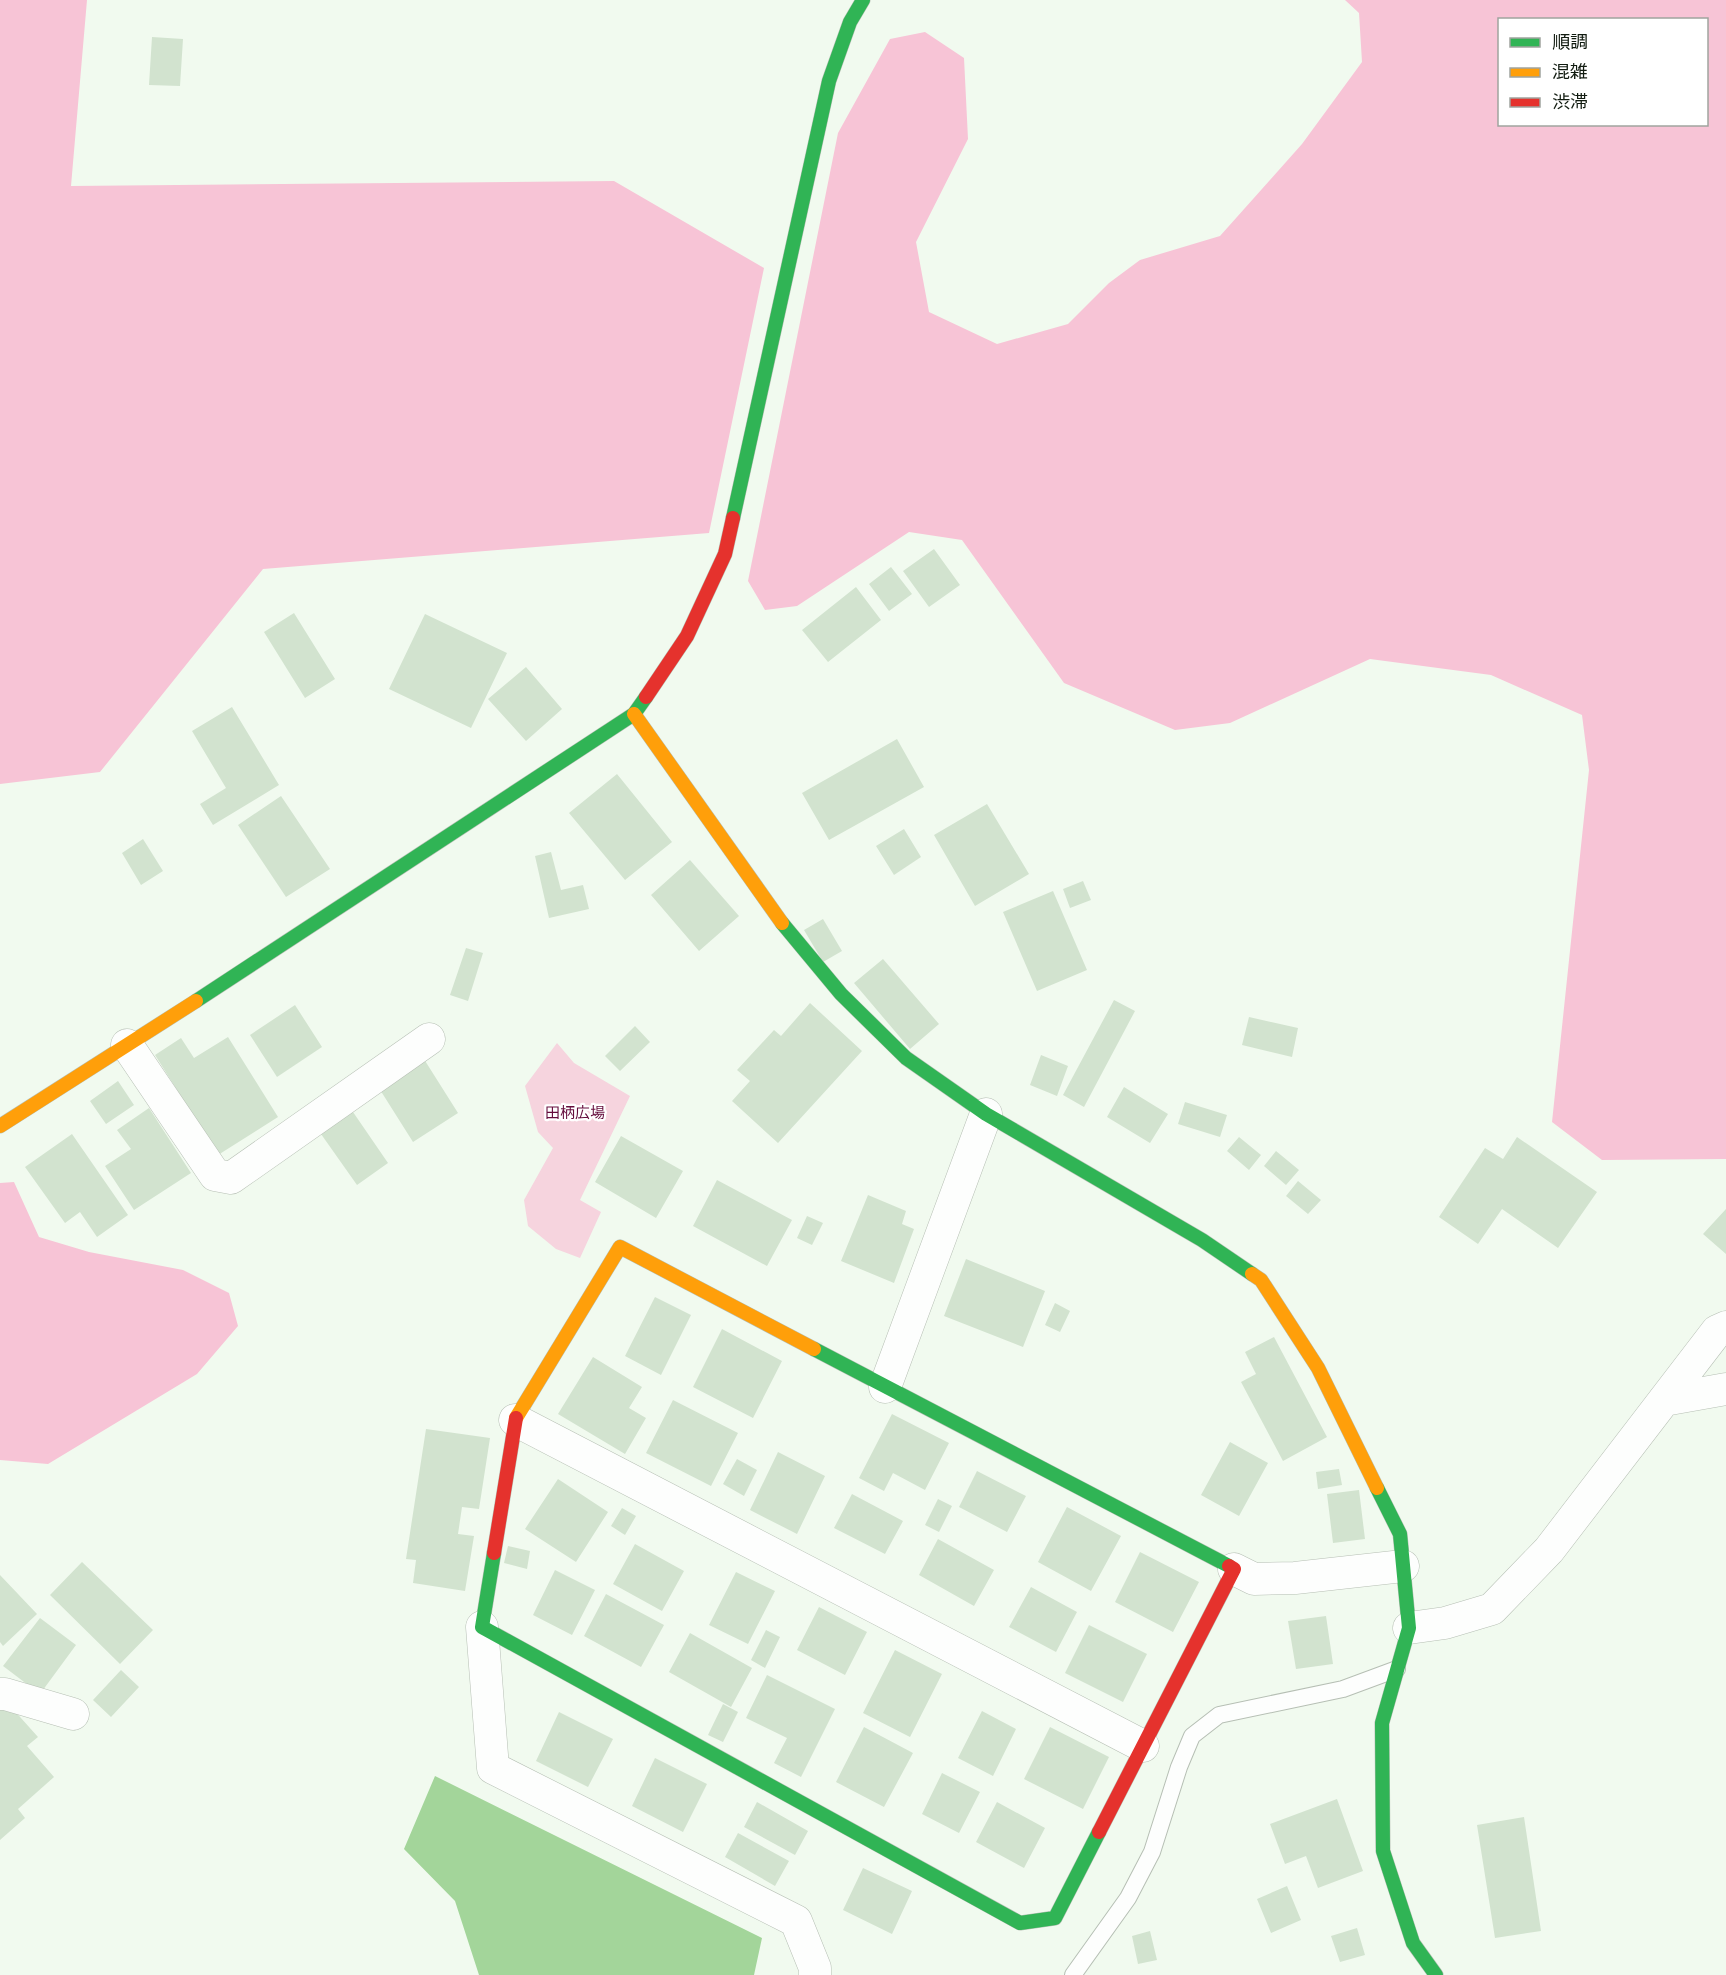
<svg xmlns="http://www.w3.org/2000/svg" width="1726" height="1975" font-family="'Open Sans','Noto Sans JP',sans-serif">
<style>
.green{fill:#f6d4de}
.forest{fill:#f7c4d6;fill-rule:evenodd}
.water{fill:#a3d59a}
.building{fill:#d2e3cf}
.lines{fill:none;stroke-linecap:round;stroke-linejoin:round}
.lane-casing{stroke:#b6bfb4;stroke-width:18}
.street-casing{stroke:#b6bfb4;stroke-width:33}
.fast-casing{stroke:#b6bfb4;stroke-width:15}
.slow-casing{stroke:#b6bfb4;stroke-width:15}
.jam-casing{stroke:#b6bfb4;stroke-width:15}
.lane{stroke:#fdfefd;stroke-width:16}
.street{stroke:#fdfefd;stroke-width:32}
.fast{stroke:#30b455;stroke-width:14}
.slow{stroke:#ff9f0a;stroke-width:14}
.jam{stroke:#e5322d;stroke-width:14}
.labels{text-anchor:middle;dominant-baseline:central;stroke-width:4.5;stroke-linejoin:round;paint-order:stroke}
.park-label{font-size:15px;fill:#640c3c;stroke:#fff}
</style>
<rect width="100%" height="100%" fill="#f1faef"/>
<path class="green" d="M557,1043l17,20 56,33 -50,104 21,12 -21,46 -24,-9 -28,-23 -4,-26 29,-52 -15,-16 -13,-46z"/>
<path class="forest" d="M0,0h87l-16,186 543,-5 150,87 -55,265 -446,36 -163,203 -100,12z
M1345,0h381v1159l-124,1 -50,-38 37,-352 -7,-55 -91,-40 -121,-16 -140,64 -55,7 -111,-47 -102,-143 -53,-8 -112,74 -32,4 -17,-29 90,-448 52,-94 35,-7 39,26 4,81 -52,103 13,70 68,32 71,-20 41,-41 31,-23 80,-24 82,-92 60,-82 -3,-49zM1500,20h206v104h-206z
M14,1182l25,55 50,15 94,18 46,23 9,33 -41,48 -149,90 -48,-4v-277z"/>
<path class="water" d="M435,1776l327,162 -8,37h-275l-24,-74 -51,-52z"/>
<path class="building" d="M152,37l31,2 -3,47 -31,-1z
M934,549l26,36 -31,22 -26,-36z
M891,567l21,27 -23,17 -20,-27z
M856,587l25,33 -53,42 -26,-32z
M294,613l41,66 -30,19 -41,-66z
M425,614l82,39 -36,75 -82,-39z
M526,667l36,42 -36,32 -38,-42z
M232,707l47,78 -66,40 -13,-21 26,-16 -34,-57z
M897,739l27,48 -95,53 -27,-47z
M617,774l55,68 -47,38 -56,-67z
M281,796l49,73 -44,28 -48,-72z
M987,804l42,70 -54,32 -41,-71z
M904,829l17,28 -27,18 -18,-29z
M143,839l20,32 -22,14 -19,-32z
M551,852l10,38 22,-5 6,24 -40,9 -14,-62z
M690,860l49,56 -40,35 -48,-56z
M1083,881l8,19 -21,8 -7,-19z
M1053,891l34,79 -50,21 -34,-79z
M823,919l19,32 -19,11 -19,-32z
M466,948l17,5 -15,48 -18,-6z
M883,959l56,65 -29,25 -56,-66z
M1114,1000l21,11 -51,96 -21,-12z
M810,1003l52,48 -84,92 -46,-42 18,-20 -13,-11 37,-40 7,6z
M295,1005l27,42 -45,30 -27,-42z
M1249,1017l49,11 -6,29 -50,-12z
M635,1026l15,16 -30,29 -15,-15z
M228,1037l50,80 -60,38 -63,-100 26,-17 13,20z
M1041,1055l27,11 -11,30 -27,-11z
M422,1056l36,57 -45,29 -36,-57z
M118,1081l16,24 -28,19 -16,-23z
M1124,1087l44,27 -18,29 -43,-26z
M1185,1102l42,13 -7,22 -42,-13z
M149,1108l42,65 -57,37 -29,-44 26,-17 -14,-19z
M353,1112l35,51 -31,22 -36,-51z
M72,1134l56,81 -31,22 -17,-25 -15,11 -40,-56z
M621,1136l62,35 -27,47 -61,-36z
M1239,1137l22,18 -12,15 -22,-19z
M1517,1137l80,55 -39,56 -56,-39 -24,35 -39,-27 46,-69 18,11z
M1276,1151l23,19 -13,15 -22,-19z
M717,1180l75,40 -25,46 -74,-40z
M1298,1181l23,19 -13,14 -22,-18z
M868,1195l38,16 -4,13 12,5 -20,54 -53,-22z
M1726,1209v45l-23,-20z
M807,1216l16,7 -11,22 -15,-7z
M966,1259l79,32 -22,56 -79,-31z
M655,1297l36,18 -30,60 -36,-19z
M1055,1303l15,8 -10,21 -15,-7z
M722,1329l60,32 -29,57 -60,-31z
M1274,1337l53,100 -44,24 -42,-79 15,-8 -11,-22z
M593,1357l49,30 -13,21 17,10 -21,36 -67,-40z
M673,1400l65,33 -27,53 -65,-33z
M892,1414l57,29 -24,47 -32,-17 -9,18 -25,-13z
M426,1429l64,9 -11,71 -17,-2 -4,27 16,2 -9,55 -52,-8 3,-23 -10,-1z
M1230,1442l38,21 -29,53 -38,-21z
M778,1452l47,24 -28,58 -47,-24z
M737,1459l20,11 -13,26 -21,-12z
M1339,1469l3,16 -24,4 -2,-17z
M977,1471l49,25 -19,36 -48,-25z
M558,1479l50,33 -32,50 -51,-33z
M1359,1490l6,49 -32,4 -6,-49z
M852,1494l51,27 -18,33 -51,-26z
M938,1499l14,7 -13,26 -14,-7z
M1067,1507l54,29 -30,55 -53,-29z
M622,1508l14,8 -11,19 -14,-9z
M938,1539l56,31 -20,36 -55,-31z
M635,1544l49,27 -22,40 -49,-27z
M508,1546l22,5 -3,18 -23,-6z
M1140,1552l59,30 -26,50 -58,-30z
M82,1562l71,68 -33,34 -70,-69z
M555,1570l40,20 -23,45 -39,-20z
M736,1572l39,19 -27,53 -39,-19z
M0,1575l37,39 -34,32 -3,-4z
M1031,1587l46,25 -21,40 -47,-25z
M606,1594l58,31 -23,42 -57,-31z
M819,1607l48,25 -22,43 -48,-25z
M1326,1616l7,48 -37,5 -8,-48z
M40,1618l36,27 -36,49 -37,-28z
M1089,1625l58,29 -24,48 -58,-29z
M766,1630l14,7 -15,31 -14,-8z
M690,1633l62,35 -21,39 -62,-35z
M895,1650l47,24 -32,63 -47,-24z
M121,1670l18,17 -28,30 -18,-17z
M767,1675l68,34 -34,68 -27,-14 13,-25 -41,-20z
M723,1704l15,8 -15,30 -15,-7z
M0,1705l12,3 26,29 -11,9 27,31 -36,32 7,9 -25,22z
M982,1711l34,18 -23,47 -35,-18z
M559,1712l54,27 -25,48 -52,-26z
M864,1727l49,26 -29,54 -48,-25z
M1050,1727l59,30 -26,52 -59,-30z
M655,1758l52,26 -24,48 -51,-26z
M942,1773l38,19 -21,41 -37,-19z
M1337,1799l26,72 -45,17 -12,-32 -21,8 -15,-40z
M757,1802l51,29 -13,24 -51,-28z
M997,1802l48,26 -21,40 -48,-26z
M1524,1817l17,114 -46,7 -18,-113z
M738,1833l51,28 -14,25 -50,-29z
M863,1868l49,23 -20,43 -49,-24z
M1287,1886l14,34 -30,13 -14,-34z
M1357,1928l8,27 -25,7 -9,-26z
M1150,1931l7,29 -19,4 -6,-28z"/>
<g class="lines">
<defs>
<path id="lane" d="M1073,1975l55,-77 24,-46 27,-85 13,-31 27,-21 124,-26 54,-20"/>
<path id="street" d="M127,1045l88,130 16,3 198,-139
M885,1387l101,-273
M1664,1400l62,-11
M515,1420l628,326
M1234,1569l20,10 41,-1 108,-12
M482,1627l11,141 303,153 19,47v7
M1409,1628l36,-5 47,-14 57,-59 168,-219 9,-4
M0,1694h5l68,20"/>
<path id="fast" d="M733,518l96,-437 21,-59 13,-22
M782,923l59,71 65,64 80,56 216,126 50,34
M196,1001l438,-287 12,-17
M814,1349l415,217
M1377,1488l23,46 9,94 -27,95 1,128 30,92 23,32
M494,1553l-12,74 538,296 35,-5 44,-86"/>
<path id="slow" d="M634,714l148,209
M0,1126l196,-125
M620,1247l194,102
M1252,1274l9,6 57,88 59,120
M516,1418l104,-171"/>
<path id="jam" d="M646,697l41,-61 38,-82 8,-36
M494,1553l22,-135
M1099,1832l135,-263 -5,-3"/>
</defs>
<use href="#lane" class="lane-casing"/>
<use href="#street" class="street-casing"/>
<use href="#fast" class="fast-casing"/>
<use href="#slow" class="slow-casing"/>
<use href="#jam" class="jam-casing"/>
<use href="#lane" class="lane"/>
<use href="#street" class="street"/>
<use href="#fast" class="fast"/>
<use href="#slow" class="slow"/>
<use href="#jam" class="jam"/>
</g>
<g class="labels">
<g class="park-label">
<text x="575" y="1112">田柄広場</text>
</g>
</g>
<rect x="1498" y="18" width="210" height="108" fill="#ffffff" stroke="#a0a49f" stroke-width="1.5"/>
<rect x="1510" y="38" width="30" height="9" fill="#30b455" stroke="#a0a49f" stroke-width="1.5"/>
<text x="1552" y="48" font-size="18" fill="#111b10">順調</text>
<rect x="1510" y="68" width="30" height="9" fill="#ff9f0a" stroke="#a0a49f" stroke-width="1.5"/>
<text x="1552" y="78" font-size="18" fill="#111b10">混雑</text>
<rect x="1510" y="98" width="30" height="9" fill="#e5322d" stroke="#a0a49f" stroke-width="1.5"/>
<text x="1552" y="108" font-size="18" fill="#111b10">渋滞</text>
</svg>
